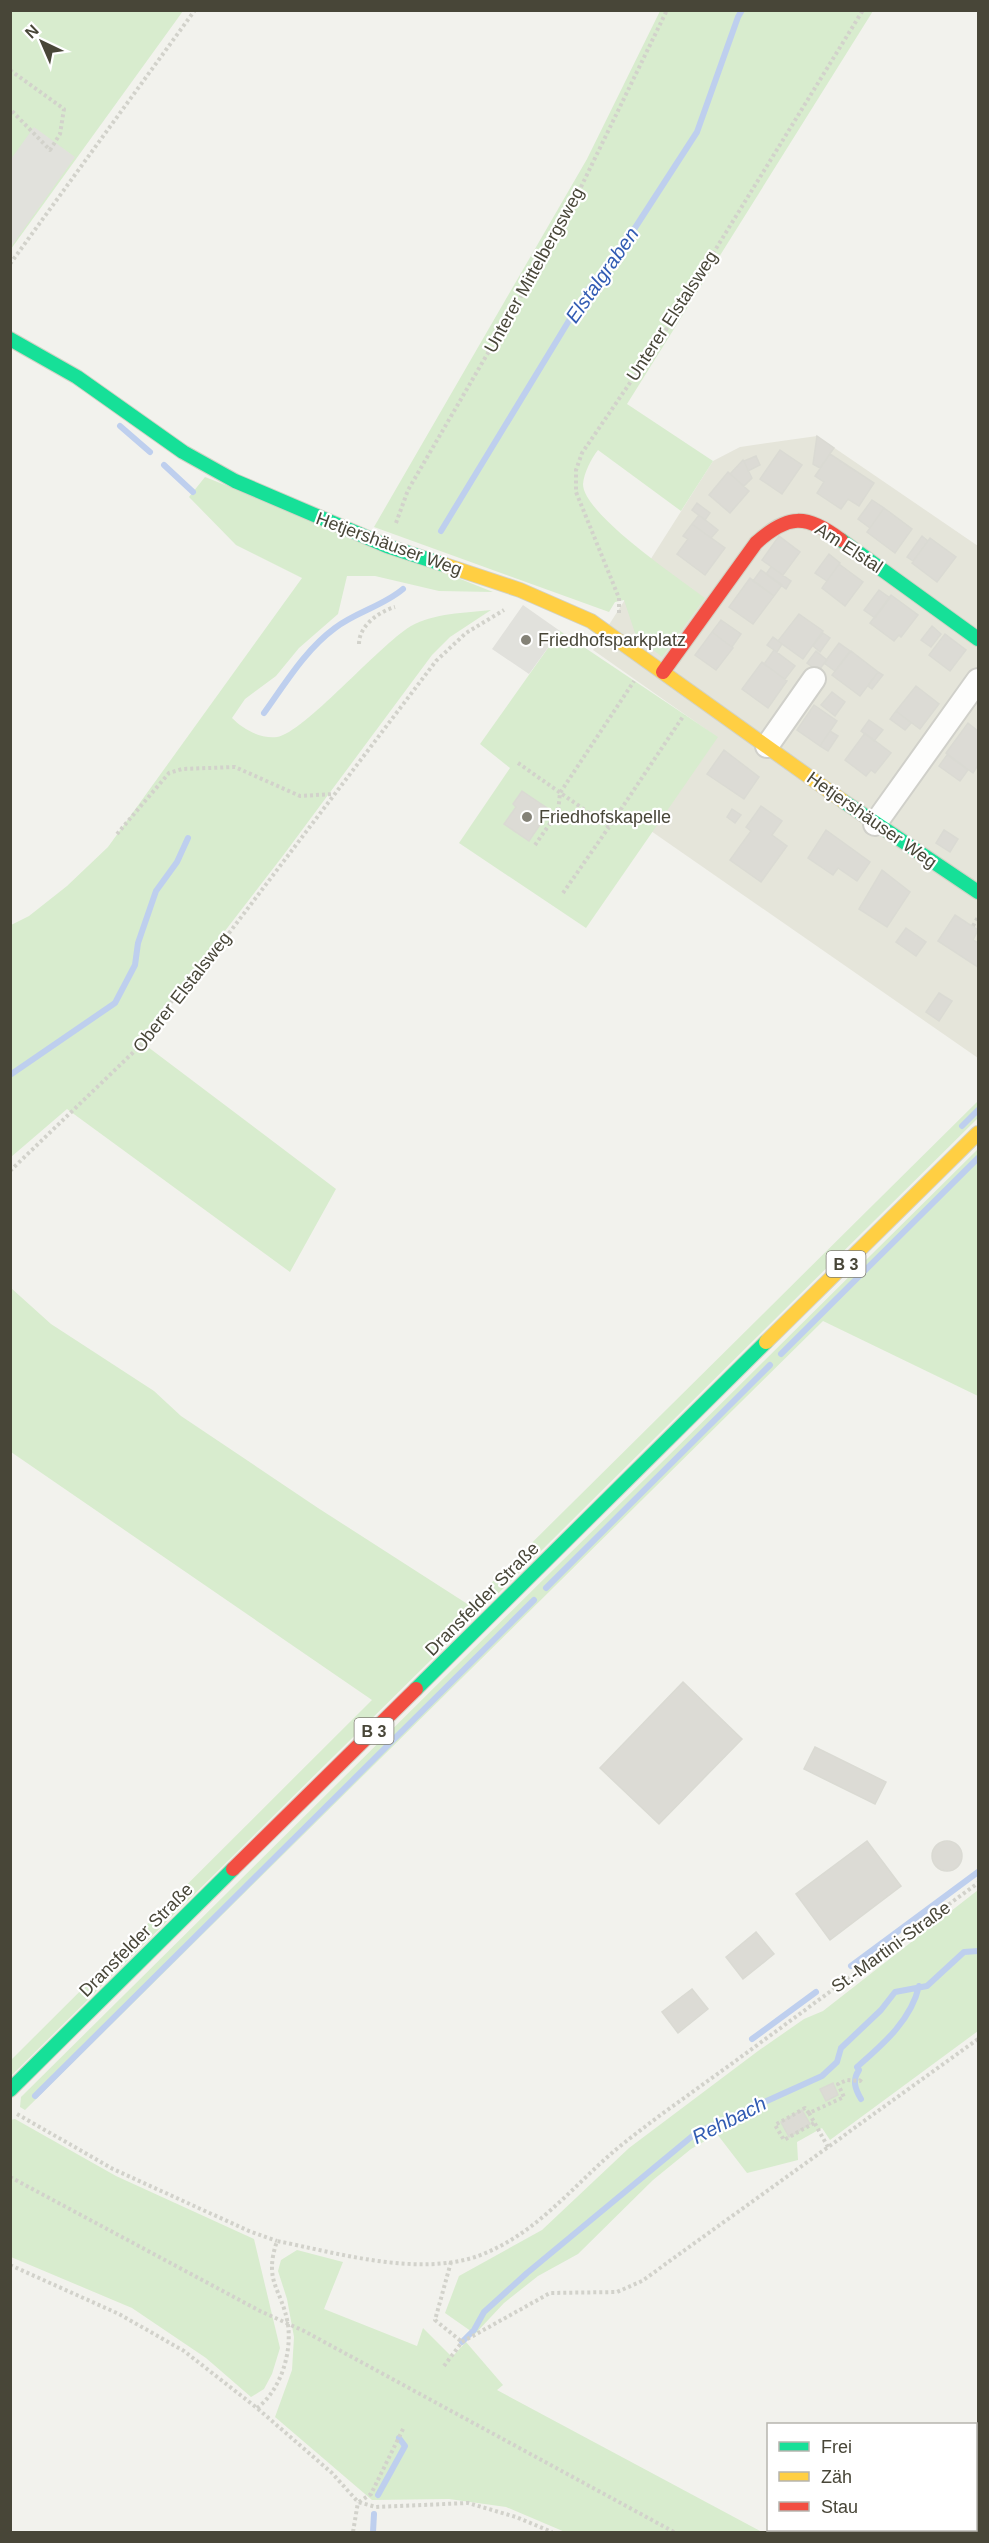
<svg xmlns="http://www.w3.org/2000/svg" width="989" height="2543" font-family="Arial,sans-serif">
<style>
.residential{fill:#e5e5da}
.green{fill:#d8ecce}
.parking{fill:#e1e1dc}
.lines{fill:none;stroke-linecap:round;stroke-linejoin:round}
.stream{stroke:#becfee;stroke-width:6}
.building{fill:#dcdbd5;stroke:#dadad3;stroke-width:1.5}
.street-casing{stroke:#d0d0ca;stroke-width:26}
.fast-casing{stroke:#d2d2c5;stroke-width:16}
.slow-casing{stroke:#d2d2c5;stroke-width:16}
.jam-casing{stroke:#d2d2c5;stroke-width:16}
.path{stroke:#d2d2cb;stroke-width:4;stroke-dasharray:3 3;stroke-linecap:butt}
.street{stroke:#fdfdfc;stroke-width:22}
.fast{stroke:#16e098;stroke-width:14}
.slow{stroke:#ffcf43;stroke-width:14}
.jam{stroke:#f24e42;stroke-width:14}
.poi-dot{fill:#848277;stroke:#fff;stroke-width:2}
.labels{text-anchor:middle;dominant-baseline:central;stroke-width:4.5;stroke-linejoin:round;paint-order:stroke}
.shield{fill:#fff;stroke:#7f7e74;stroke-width:1.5}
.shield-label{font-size:16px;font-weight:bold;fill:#484638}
.street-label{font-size:18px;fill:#484638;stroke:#fff}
.poi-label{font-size:18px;fill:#484638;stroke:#fff;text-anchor:start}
.water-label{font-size:20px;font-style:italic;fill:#325cb3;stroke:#fff}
</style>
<rect width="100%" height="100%" fill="#f2f2ed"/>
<path class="residential" d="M817,436l161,110v512l-327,-227 66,-94 -124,-87 120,-189 27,-14z"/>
<path class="green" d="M10,11h173l-172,238h-1z
M660,11h213l-246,393 86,57 -32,50 -83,-61c-7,9 -14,23 -15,34 0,30 97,95 122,114l-43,59 -26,-21 -12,-36 -9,2 -6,10 -235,-85 213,-368z
M205,477l288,115 -54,-1 -64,-15h-28l-9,38 -39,34 -23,28 -31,23 -13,19c11,11 28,21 45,19 27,-4 101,-91 134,-111 23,-13 54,-13 80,-16l-41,27 -18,18 -150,202 -142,184 196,148 -46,83 -223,-163 -56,48v-232l18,-9 38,-30 41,-39 194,-269 -66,-33 -47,-48z
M560,631l158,106 -132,191 -127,-85 51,-75 -30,-24z
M978,1101v17l-967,958v-16l361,-360 -361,-248v-164l40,36 103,67 27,25 137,92 151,97z
M978,1149v247l-155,-75 -798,789 -5,-3 1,-10z
M978,1890v141l-148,109 -8,-12 -25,14 1,18 -51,13 -30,-39 -26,15 -38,31 -75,74 -40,22 -34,27 -29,31 -30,-21 14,-37 83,-46 87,-82 129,-97 46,-32 19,-8z
M15,2119l101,57 138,63 26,109 -8,26 -8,15 -13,8 -45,-39 -74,-50 -121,-51 -1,-137z
M297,2250l46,12 -19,47 93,37 6,-18 29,29 14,-15 37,43 -6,5 265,142h-197l-59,-25 -57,-8 -77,1 -97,-83 17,-47 2,-33 -7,-38 -9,-28 3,-11z"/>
<path class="parking" d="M34,127l41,30 -64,90v-88z
M523,605l37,26 -31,43 -37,-25z"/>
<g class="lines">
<path class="stream" d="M120,426l30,26
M164,465l29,27
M441,531l146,-240 33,-40 77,-119 41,-115 4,-7
M264,713c21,-29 41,-63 71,-85 21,-16 48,-22 68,-39
M10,1075l105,-72 20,-38 3,-22 18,-52 21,-29 11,-24
M962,1126l16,-16
M781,1354l197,-196
M546,1588l224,-223
M851,1966l127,-94
M752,2039l64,-47
M35,2096l499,-496
M861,2099c-6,-10 -9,-19 -2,-29l-2,-3c25,-22 54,-46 62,-81
M462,2342l12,-12 10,-18 43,-39 169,-140 126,-57 15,-14 4,-14 40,-38 14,-18 32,-6 37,-34 14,-1
M378,2495l27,-49 -6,-8
M373,2532l1,-18"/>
</g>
<path class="building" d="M817,436l17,12 -14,20 -7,-4z
M780,450l22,15 -20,29 -22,-15z
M830,454l44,29 -15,23 -11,-7 -7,10 -24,-16 7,-11 -9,-6z
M756,456l4,9 -12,6 -4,-10z
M743,460l9,18 -8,8 -14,-12z
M728,472l21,19 -19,22 -21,-18z
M872,500l12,8 -14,20 -12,-9z
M697,503l13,10 -5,7 -13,-10z
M884,508l28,21 -17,24 -28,-21z
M699,515l19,15 -7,8 -19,-14z
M692,524l33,24 -20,27 -28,-21 11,-15 -5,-3z
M779,536l21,16 -17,23 -21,-15z
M922,536l6,5 -15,20 -6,-4z
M930,538l26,19 -19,25 -25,-19z
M829,554l11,9 -13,18 -12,-8z
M839,564l24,18 -18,24 -23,-18z
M771,567l20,14 -5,8 -20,-15z
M761,570l21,15 -8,11 -21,-15z
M750,578l24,18 -21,28 -24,-17z
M879,590l11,8 -15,20 -11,-8z
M891,595l27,20 -17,22 -2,-2 -5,6 -24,-18z
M799,614l24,17 -20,28 -25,-18z
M721,620l20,14 -9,13 -20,-15z
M932,626l9,8 -10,13 -10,-7z
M712,632l21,16 -17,22 -21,-15z
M823,633l7,5 -10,14 -7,-6z
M945,634l21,16 -16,21 -21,-16z
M773,637l9,7 -5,8 -10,-7z
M839,643l11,8 -15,20 -11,-8z
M774,650l21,16 -10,13 -21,-15z
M816,651l11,9 -9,11 -11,-8z
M851,651l27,21 -18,24 -28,-21z
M762,662l25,19 -19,27 -26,-19z
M878,672l5,3 -11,14 -4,-3z
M916,686l23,18 -19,25 -24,-18z
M832,692l13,10 -10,14 -14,-11z
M814,705l23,16 -17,25 -23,-16z
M896,711l15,12 -6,7 -15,-11z
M869,720l14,10 -9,11 -13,-10z
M968,723l10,8v34l-5,8 -27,-20z
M830,731l8,5 -10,15 -8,-5z
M865,733l26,20 -16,20 -4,-3 -5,6 -21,-16z
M724,750l35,27 -15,22 -37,-25z
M947,755l21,15 -8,11 -21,-15z
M522,791l28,19 -21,31 -25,-17 12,-17 -3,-3z
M761,806l21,15 -10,14 15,11 -26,36 -31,-22 21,-29 -5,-4z
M732,809l9,6 -6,8 -8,-6z
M826,830l44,32 -13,19 -19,-13 -5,7 -25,-17z
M944,830l14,9 -8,13 -14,-9z
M882,870l28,22 -23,35 -28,-18z
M955,915l23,15 -5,10 5,3v24l-40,-26z
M906,928l20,14 -10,14 -20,-14z
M939,993l13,8 -13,20 -13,-9z
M683,1682l59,57 -83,85 -59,-56z
M815,1747l71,35 -11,22 -71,-35z
M932 1856a15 15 0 1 1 30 0a15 15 0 1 1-30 0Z
M867,1841l34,45 -71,54 -34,-46z
M756,1932l18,22 -31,25 -17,-22z
M692,1989l16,20 -30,24 -16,-21z
M833,2083l5,12 -12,6 -6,-12z
M802,2110l8,14 -21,13 -8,-15z"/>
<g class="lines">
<defs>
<path id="street" d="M767,746l47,-67
M875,824l103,-144"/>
<path id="fast" d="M10,339l67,38 106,75 52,29 152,65 58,19
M841,540l137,99
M843,801l135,91
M416,1689l350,-347
M10,2090l223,-221"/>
<path id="slow" d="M445,565l75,25 71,31 252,180
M766,1342l212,-209"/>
<path id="jam" d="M663,672l93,-129c32,-29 50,-29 85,-3
M233,1869l183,-180"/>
</defs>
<use href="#street" class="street-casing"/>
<use href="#fast" class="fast-casing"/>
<use href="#slow" class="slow-casing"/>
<use href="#jam" class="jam-casing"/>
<path class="path" d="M10,70l54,39 -4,25 -10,16 -40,-41
M10,264l185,-254
M396,523l12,-33 154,-264 105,-216
M619,613v-15l-43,-106v-22l6,-17 82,-120 199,-323
M359,644c0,-18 19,-32 36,-37
M518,763l91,64 75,-112
M117,834l52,-61 13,-4 53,-2 65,29 33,-2
M535,845l23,-33 2,-19 74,-112
M563,893l46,-66
M973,926l5,-9
M10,1171l135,-130 27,-40 51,-60 213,-280 30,-28 38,-23
M809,2113l-4,-5 -30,17 9,15 30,-17
M17,2114l96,55 136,62 28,10
M828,2147l-19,-34 35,-16 -6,-13 9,-4 13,1 2,-3
M10,2177l250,134 44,20 370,201
M451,2262l-16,58 27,22
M10,2265l109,49 65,37 73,57 75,65 26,29 18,5 92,-4 48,14 36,15
M444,2366l18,-24 88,-49 67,-1 25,-11 336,-242
M257,2408c23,-17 35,-54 31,-83 -6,-37 -25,-42 -11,-84 60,12 141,36 201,15 62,-23 97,-74 146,-113 39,-31 80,-59 121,-89 78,-57 155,-114 233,-171
M359,2502l12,-8 33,-67
M353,2532l5,-30"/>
<use href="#street" class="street"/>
<use href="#fast" class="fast"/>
<use href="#slow" class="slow"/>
<use href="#jam" class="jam"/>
</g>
<g class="poi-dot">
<circle cx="526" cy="640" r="6"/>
<circle cx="527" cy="817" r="6"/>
</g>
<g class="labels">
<g class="shield">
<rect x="826.5" y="1251" width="39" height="26" rx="4.5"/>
<rect x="354.5" y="1718" width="39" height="26" rx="4.5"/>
</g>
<g class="shield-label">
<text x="846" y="1264">B 3</text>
<text x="374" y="1731">B 3</text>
</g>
<g class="street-label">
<text transform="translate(534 270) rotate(-61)">Unterer Mittelbergsweg</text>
<text transform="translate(672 316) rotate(-57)">Unterer Elstalsweg</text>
<text transform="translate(389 544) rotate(20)">Hetjershäuser Weg</text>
<text transform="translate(849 548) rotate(33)">Am Elstal</text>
<text transform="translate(872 820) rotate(35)">Hetjershäuser Weg</text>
<text transform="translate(182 992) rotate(-52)">Oberer Elstalsweg</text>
<text transform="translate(482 1599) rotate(-45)">Dransfelder Straße</text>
<text transform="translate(136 1940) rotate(-45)">Dransfelder Straße</text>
<text transform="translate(891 1947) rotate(-36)">St.-Martini-Straße</text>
</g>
<g class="poi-label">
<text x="538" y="640">Friedhofsparkplatz</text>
<text x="539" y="817">Friedhofskapelle</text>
</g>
<g class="water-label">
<text transform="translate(602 275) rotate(-55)">Elstalgraben</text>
<text transform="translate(729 2120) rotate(-27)">Rehbach</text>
</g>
</g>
<rect width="989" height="2543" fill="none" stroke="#484638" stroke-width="24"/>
<rect x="767" y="2423" width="210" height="108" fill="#ffffff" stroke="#b6b5af" stroke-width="1.5"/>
<rect x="779" y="2442" width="30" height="9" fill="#16e098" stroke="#b6b5af" stroke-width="1.5"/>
<text x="821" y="2453" font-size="18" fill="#484638">Frei</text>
<rect x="779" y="2472" width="30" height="9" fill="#ffcf43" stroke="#b6b5af" stroke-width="1.5"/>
<text x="821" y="2483" font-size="18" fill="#484638">Zäh</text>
<rect x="779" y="2502" width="30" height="9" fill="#f24e42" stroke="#b6b5af" stroke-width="1.5"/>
<text x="821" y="2513" font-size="18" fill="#484638">Stau</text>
<g transform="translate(42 42) rotate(316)" stroke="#ffffff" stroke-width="4.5" paint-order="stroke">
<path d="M0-4.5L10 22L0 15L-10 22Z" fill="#484638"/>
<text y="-9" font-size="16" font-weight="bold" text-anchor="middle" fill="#484638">N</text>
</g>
</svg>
